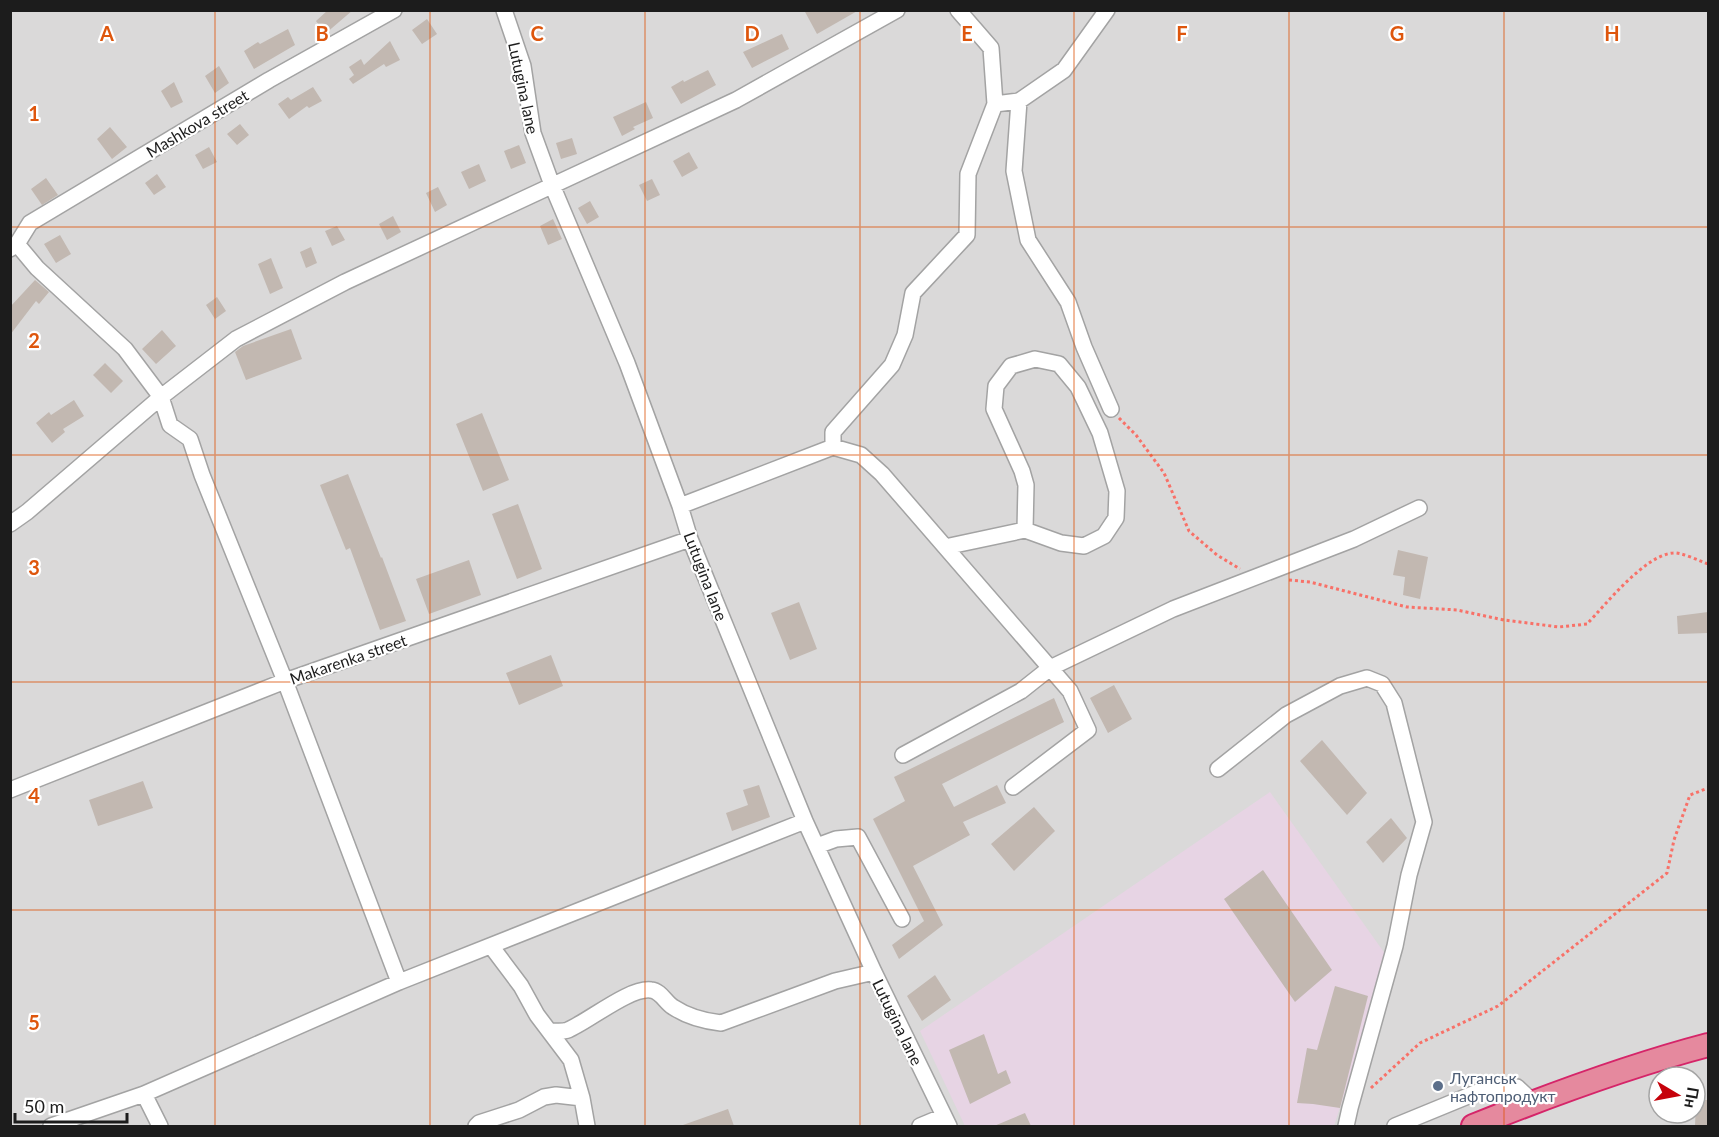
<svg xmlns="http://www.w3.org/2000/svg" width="1719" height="1137" font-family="Lato,sans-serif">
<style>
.residential{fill:#dad9d9;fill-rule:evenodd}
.industrial{fill:#e7d4e4}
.building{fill:#c2b8b1}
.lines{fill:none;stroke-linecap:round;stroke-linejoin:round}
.minor-casing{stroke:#a3a3a3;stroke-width:18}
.highway-casing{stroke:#d52569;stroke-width:26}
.path{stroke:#f87168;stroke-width:3;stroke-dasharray:3 3;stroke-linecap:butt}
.minor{stroke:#fff;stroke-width:15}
.highway{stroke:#e5899e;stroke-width:22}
.grid{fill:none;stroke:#de560d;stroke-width:1.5;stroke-opacity:0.55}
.service-dot{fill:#5c6f8a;stroke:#fff;stroke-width:2}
.labels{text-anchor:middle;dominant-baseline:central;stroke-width:4.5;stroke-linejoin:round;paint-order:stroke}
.street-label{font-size:16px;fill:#1c1c1c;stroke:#fff}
.service-label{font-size:16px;fill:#4e5e75;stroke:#fff;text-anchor:start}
.grid-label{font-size:20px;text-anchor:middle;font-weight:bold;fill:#de560d;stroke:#fff;stroke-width:4.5;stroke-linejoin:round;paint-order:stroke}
</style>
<rect width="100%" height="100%" fill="#ede9e2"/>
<path class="residential" d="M10,11h1698v1115h-1697zM1659,1077h36v36h-36z"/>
<path class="industrial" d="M1270,792l118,166 -54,168h-369l-45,-95z"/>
<path class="building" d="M328,10h25l-28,24 -9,-13z
M804,10h55l-42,24z
M427,19l10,15 -15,10 -10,-14z
M288,29l7,16 -41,24 -10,-18 14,-9 2,2z
M782,34l7,15 -37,19 -9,-16z
M390,41l10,19 -14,7 -2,-3 -31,20 -4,-5 5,-4 -5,-8 12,-8 3,6z
M219,66l10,17 -14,10 -10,-17z
M708,70l8,15 -35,19 -10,-17 12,-7 1,2z
M174,82l9,20 -12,6 -10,-17z
M313,87l9,14 -13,7 -2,-2 -18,13 -11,-15 10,-7 3,3z
M646,102l7,16 -20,9 2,2 -13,7 -9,-19z
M240,124l9,11 -12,10 -10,-11z
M110,127l17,20 -15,12 -15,-20z
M572,138l5,16 -16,5 -5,-16z
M519,145l7,18 -15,6 -7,-18z
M209,147l8,15 -14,7 -8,-14z
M689,152l9,16 -16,9 -9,-16z
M479,164l7,17 -17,8 -8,-17z
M157,174l9,13 -12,8 -9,-12z
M46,178l12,17 -16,10 -11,-16z
M652,179l8,16 -13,6 -8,-16z
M438,187l9,18 -12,7 -9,-19z
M590,201l9,16 -12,7 -9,-16z
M393,216l8,16 -14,8 -8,-16z
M553,219l9,20 -14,6 -8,-19z
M337,226l8,14 -13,6 -7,-15z
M60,235l11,19 -15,9 -12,-19z
M311,247l6,16 -11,5 -6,-16z
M271,258l12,30 -13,6 -12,-30z
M35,280l14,12 -10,12 -3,-3 -26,34v-28z
M217,297l9,14 -11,8 -9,-14z
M291,329l11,30 -56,21 -11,-28 8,-6z
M162,330l14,16 -20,18 -14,-15z
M105,363l18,18 -12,12 -18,-18z
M74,400l10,16 -21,13 2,3 -13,11 -16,-20 13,-11 2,3z
M482,413l27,67 -26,11 -27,-67z
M348,474l33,84 1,-1 24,64 -26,9 -30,-82 -4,2 -26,-65z
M518,504l24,65 -25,10 -25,-65z
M1398,550l30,7 -8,42 -17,-4 2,-18 -12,-2z
M469,560l12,35 -52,19 -13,-35z
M799,602l18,47 -27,11 -19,-47z
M1708,612v21l-30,1 -1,-18z
M551,655l12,31 -44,19 -13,-32z
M1114,685l18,34 -24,14 -18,-35z
M1054,698l10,24 -122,62 12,23 43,-22 9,18 -43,19 7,13 -57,31 30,59 -44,34 -7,-14 32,-24 -51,-102 32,-18 -11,-24z
M1322,740l45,53 -20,22 -47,-54z
M143,781l10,27 -55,18 -9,-26z
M759,785l11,32 -38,14 -6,-18 22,-8 -5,-15z
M1034,807l21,24 -41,40 -23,-27z
M1391,818l16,20 -24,25 -17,-21z
M1263,870l69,100 -37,32 -71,-103z
M935,975l16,25 -29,21 -15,-25z
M1335,986l33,10 -28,112 -27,-4 -16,-1 10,-55 10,2z
M984,1034l14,40 8,-4 5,13 -41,21 -21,-54z
M1696,1100h12v26h-13z
M728,1109l6,17h-51v-1z
M1025,1113l6,13h-37z"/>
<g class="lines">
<defs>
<path id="minor" d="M504,10l19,56 10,67 19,52 75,178 53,143 10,33 115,282 69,151 75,154
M1019,101l-5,70 14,69 40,62 16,45 27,62
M995,104l24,-3 45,-31 43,-60
M17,244l20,24 88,81 36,48 9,28 20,14 12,36 83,206 114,301
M10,249l7,-5 13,-21 239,-143 125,-70
M833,447v-15l59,-67 13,-30 8,-42 54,-58 1,-61 27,-70 -4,-56 -33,-38
M680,506l153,-59 28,8 21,19 188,217 18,39 -75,57
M10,524l17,-12 134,-115 75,-58 109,-57 391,-182 161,-90
M945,547l80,-17 36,13 23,3 20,-10 12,-18 1,-27 -17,-58 -22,-46 -19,-23 -24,-5 -24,7 -15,20 -2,23 28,62 4,14 -1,45
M903,755l118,-64 29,-23 123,-59 181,-70 65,-31
M1218,769l68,-54 54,-29 27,-8 15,6 12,19 30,119 -15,53 -14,71 -45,162 -4,18
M10,790l275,-109 405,-142
M817,846l19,-7 22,-2 44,82
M491,946l30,40 16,29 34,45 11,38 5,28
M550,1031c6,0 13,1 18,-1 21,-9 62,-43 83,-40 10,1 14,12 22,17 15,10 30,14 48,16l114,-42 39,-9
M144,1094l16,32
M51,1126l93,-32 255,-112 406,-161
M476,1126l3,-3 40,-13 25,-13 12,-2 26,3
M920,1126l24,-10
M1395,1126l95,-39h27l16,15"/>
<path id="highway" d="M1473,1126c77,-31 155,-60 235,-81"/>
</defs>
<use href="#minor" class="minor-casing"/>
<use href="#highway" class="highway-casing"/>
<path class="path" d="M1119,418l17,17 28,38 25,58 28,24 23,14
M1289,580l21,2 97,25 50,3 47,10 55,7 28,-3c19,-20 58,-69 86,-71 8,-1 27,8 35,11
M1371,1088l49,-45 78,-37 169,-133 7,-33 16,-45 18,-7"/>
<use href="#minor" class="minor"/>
<use href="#highway" class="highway"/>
</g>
<path class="grid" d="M215,10v1116M430,10v1116M645,10v1116M860,10v1116M1074,10v1116M1289,10v1116M1504,10v1116M10,227h1698M10,455h1698M10,682h1698M10,910h1698"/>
<circle class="service-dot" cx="1438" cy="1086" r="6"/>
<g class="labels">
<g class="street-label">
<text transform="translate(524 88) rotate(78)">Lutugina lane</text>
<text transform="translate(197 123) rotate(-31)">Mashkova street</text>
<text transform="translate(706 576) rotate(69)">Lutugina lane</text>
<text transform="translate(348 659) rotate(-19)">Makarenka street</text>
<text transform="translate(898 1022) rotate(64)">Lutugina lane</text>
</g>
<g class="service-label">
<text x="1450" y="1077">Луганськ<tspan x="1450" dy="18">нафтопродукт</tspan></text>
</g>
</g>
<g class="grid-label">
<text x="107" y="41">A</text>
<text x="322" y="41">B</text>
<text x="537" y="41">C</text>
<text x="752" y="41">D</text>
<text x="967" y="41">E</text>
<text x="1182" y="41">F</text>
<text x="1397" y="41">G</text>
<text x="1612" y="41">H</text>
<text x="34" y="121">1</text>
<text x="34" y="348">2</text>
<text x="34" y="575">3</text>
<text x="34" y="803">4</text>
<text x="34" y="1030">5</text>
</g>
<rect width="1719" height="1137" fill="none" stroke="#1c1c1c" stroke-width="24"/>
<g transform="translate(1677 1095) rotate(100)"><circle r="28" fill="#ffffff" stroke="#a4a4a4" stroke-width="1.5"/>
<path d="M0-4.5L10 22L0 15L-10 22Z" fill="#c6020b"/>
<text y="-9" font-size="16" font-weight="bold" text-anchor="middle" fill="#1c1c1c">Пн</text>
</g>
<path d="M15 1113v9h112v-9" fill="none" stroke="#1c1c1c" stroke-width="3"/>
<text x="24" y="1113" font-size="18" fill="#1c1c1c" stroke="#ffffff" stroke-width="4.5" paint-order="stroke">50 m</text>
</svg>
